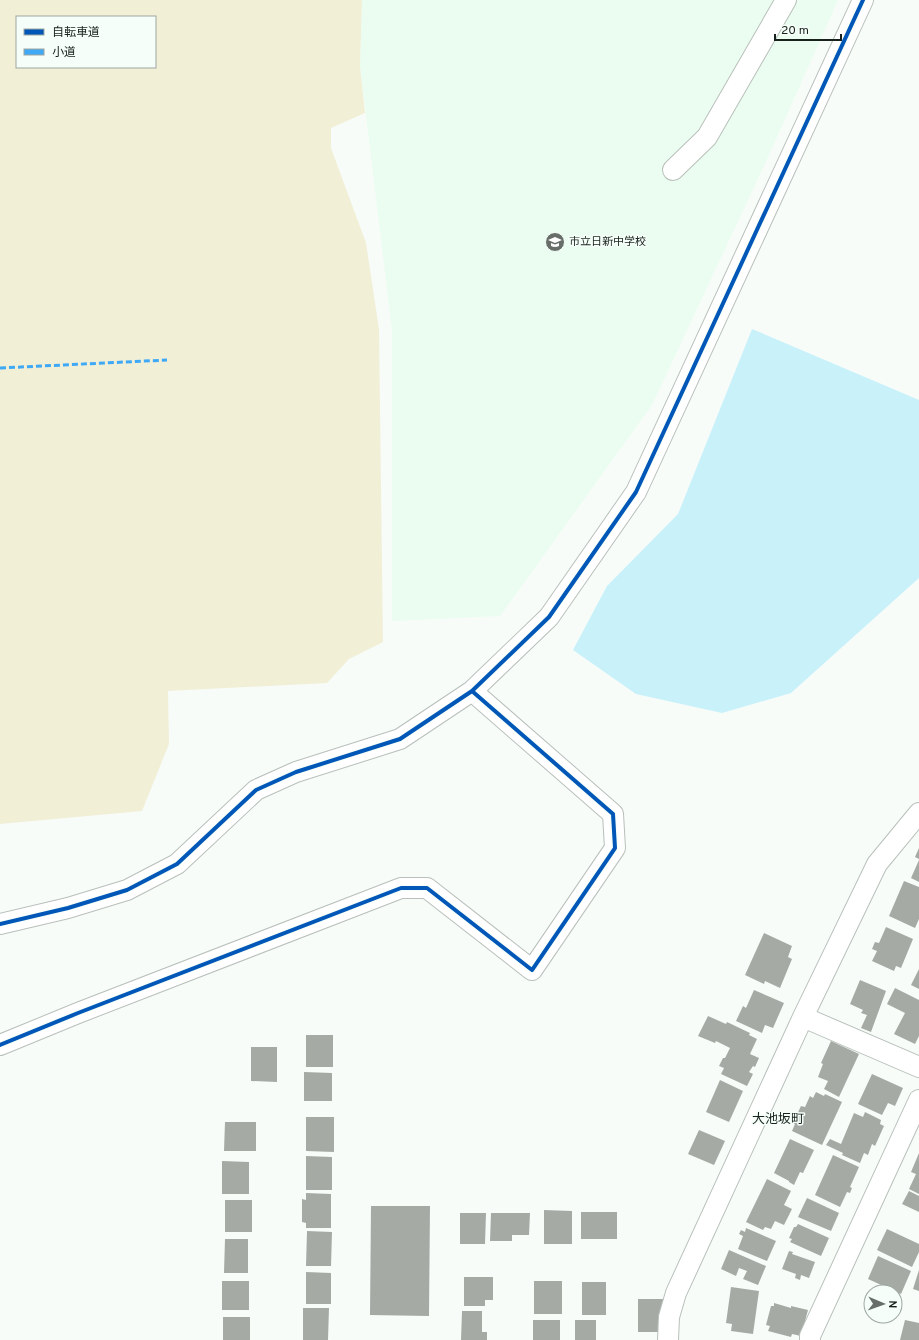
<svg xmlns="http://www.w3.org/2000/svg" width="919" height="1340" font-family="Overpass,'Noto Sans JP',sans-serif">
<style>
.built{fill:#eafdf0}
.green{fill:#f2efd7;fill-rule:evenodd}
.water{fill:#c9f1fa}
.building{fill:#a6aaa5}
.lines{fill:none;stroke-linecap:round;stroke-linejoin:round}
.minor-casing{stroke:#b9c0bb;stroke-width:22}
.minor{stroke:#fefffe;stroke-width:20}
.quiet{stroke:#3fa9f5;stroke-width:3;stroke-dasharray:6 3;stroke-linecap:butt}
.cycleway-casing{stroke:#f5fef8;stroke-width:6}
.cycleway{stroke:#0057b8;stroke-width:4}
.labels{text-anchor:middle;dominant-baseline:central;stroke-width:3;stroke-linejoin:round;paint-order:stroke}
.poi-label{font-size:11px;fill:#19211c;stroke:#f5fef8;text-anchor:start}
.quarter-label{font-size:13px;fill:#19211c;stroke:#f5fef8}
</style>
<rect width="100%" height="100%" fill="#f7fcf9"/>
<path class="built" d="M362,0h476l-69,155 -117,250 -152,211 -108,5v-291l-32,-264z"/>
<path class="green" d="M0,0h362l-2,66 5,47 -34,15v20l35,95 13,86 4,313 -34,17 -22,24 -159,8 1,53 -27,67 -142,13zM17,17h138v50h-138z"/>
<path class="water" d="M752,329l167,71v178l-128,115 -69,20 -86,-19 -63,-44 34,-64 71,-72z"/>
<path class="building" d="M919,848v11l-4,-2z
M919,860v22l-8,-4z
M904,881l15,6v32l-4,9 -26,-12z
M886,927l27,12 -12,29 -5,-2 -2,5 -22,-10 5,-10 -5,-2 3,-7 4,1z
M764,933l28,13 -4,11 4,2 -12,29 -15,-7 -1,3 -19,-9z
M919,969v20l-8,-4z
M860,980l26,11 -15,41 -10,-4 6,-13 -6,-2 2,-3 -13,-6z
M895,988l24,12v36l-4,8 -21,-10 11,-21 -18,-9z
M754,990l30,13 -11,25 -8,-3 -3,8 -26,-12 7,-15 3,2z
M708,1016l18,8 1,-2 23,11 -1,2 8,4 -7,15 9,4 -4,9 -2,-1 -4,6 4,2 -6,12 -26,-12 3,-6 -5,-2 4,-8h2l5,-10 -14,-7 -1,2 -17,-7z
M306,1035h27v32h-27z
M831,1041l28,13 -20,43 -15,-8 4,-8 -10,-4 5,-13 -2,-1z
M251,1047h26v35l-26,-1z
M304,1072l28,1v28h-28z
M872,1074l31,14 -8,18 -7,-3 -6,12 -24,-11z
M720,1080l23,11 -14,31 -23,-10z
M816,1092l8,4 1,-2 17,8 -20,43 -30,-14 3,-7 -2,-1 8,-17 4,1 5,-11 3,2z
M865,1112l16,8 -1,4 4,2 -9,20 -3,-2 -4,11 -4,-2 -4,10 -18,-8 1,-2 -17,-8 4,-6 11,5 13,-31 9,4z
M306,1117h28v35l-28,-1z
M225,1122h31v29h-32z
M699,1130l26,11 -11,24 -26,-11z
M790,1139l24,11 -11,23 -3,-1 -6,13 -5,-3v-1l-15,-8z
M919,1153v41l-10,-5 7,-15 -5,-2z
M833,1155l26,12 -9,20 2,1 -2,5 -3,-1 -7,15 -25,-12z
M306,1156l26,1v33h-26z
M222,1161l27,1v32h-27z
M767,1179l24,12 -7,14 8,4 -8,16 -9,-4 -4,8 -6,-2 -2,3 -17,-8z
M909,1191l10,5v16l-17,-8z
M306,1193l25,1v34h-25v-5l-4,-1v-23l4,1z
M807,1198l32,15 -8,18 -33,-14z
M225,1200h27v32h-27z
M371,1206h59l-1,110 -59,-1z
M544,1210l28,1v33h-28z
M581,1212h36v27h-36z
M460,1213h26l-1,31h-25z
M491,1213h39l-1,22h-17v6h-22z
M798,1224l31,14 -8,18 -31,-14 2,-3 -3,-1 5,-11h2z
M746,1228l30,13 -9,20 -29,-12 5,-13 -4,-2 2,-4 4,2z
M887,1229l32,15v8l-7,15 -35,-17z
M307,1231l25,1 -1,34h-25z
M225,1239h23v34h-24z
M729,1250l37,16 -8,19 -15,-6 4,-8 -8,-3 -3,8 -15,-7z
M789,1251l4,1 -1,2 23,8 -6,16 -8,-3 -1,5 -5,-2 1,-4 -14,-5z
M878,1256l33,15 -10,23 -33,-15z
M919,1270v21l-6,-2z
M306,1272l25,1v31h-25z
M464,1277h29v23h-8v6h-21z
M222,1281h27v29h-27z
M534,1281h28v33h-28z
M582,1282h24v33h-24z
M731,1287l28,4 -6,43 -22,-3 1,-7 -6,-1z
M638,1299h29v33h-29z
M774,1303l17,5v-2l17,4 -7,26 -9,-2 -1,3 -23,-6 2,-5 -4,-1 5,-19h3z
M303,1308h26l-1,32h-25z
M462,1311h20v21h5v8h-26z
M223,1317h27v23h-27z
M533,1320h27v20h-27z
M575,1320h21v20h-21z
M905,1320l14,3v17h-19z"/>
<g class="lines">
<defs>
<path id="minor" d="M673,170l34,-33 79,-137
M0,924l68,-16 59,-18 50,-26 79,-74 40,-18 104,-33 72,-48 77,-74 87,-125 227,-492
M803,1017l116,50
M0,1045l78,-32 323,-125h26l105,82 83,-122 -2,-34 -141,-123
M668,1340l1,-23 7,-24 127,-276 74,-153 42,-51
M810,1340v-4l109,-236"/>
</defs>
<use href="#minor" class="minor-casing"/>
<use href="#minor" class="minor"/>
<path class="quiet" d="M0,368l167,-8"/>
<defs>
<path id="cycleway" d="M0,924l68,-16 59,-18 50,-26 79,-74 40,-18 104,-33 72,-48 77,-74 87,-125 227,-492
M0,1045l78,-32 323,-125h26l105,82 83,-122 -2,-34 -141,-123"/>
</defs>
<use href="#cycleway" class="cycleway-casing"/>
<use href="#cycleway" class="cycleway"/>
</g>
<defs>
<symbol id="school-disc" viewBox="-11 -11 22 22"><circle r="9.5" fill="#676e69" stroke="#f5fef8"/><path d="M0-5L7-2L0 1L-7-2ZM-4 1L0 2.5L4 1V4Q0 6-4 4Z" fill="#fff"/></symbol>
</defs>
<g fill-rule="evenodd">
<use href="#school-disc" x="544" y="231" width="22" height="22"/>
</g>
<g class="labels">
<g class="poi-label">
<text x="569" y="242">市立日新中学校</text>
</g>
<g class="quarter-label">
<text x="778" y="1120">大池坂町</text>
</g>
</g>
<rect x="16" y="16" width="140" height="52" fill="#f5fef8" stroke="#9da6a0"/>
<rect x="24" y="29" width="20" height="6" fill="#0057b8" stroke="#9da6a0"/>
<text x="52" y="36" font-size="12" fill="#19211c">自転車道</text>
<rect x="24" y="49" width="20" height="6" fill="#3fa9f5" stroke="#9da6a0"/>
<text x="52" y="56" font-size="12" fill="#19211c">小道</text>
<g transform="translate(883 1304) rotate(92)"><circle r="19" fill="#f5fef8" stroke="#9da6a0"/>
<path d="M0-3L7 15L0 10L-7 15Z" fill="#676e69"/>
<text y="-6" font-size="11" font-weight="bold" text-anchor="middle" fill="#19211c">N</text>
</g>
<path d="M775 34v6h66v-6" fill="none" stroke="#19211c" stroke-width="2"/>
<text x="781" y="34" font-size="12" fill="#19211c" stroke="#f5fef8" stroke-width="3" paint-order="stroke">20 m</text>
</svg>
